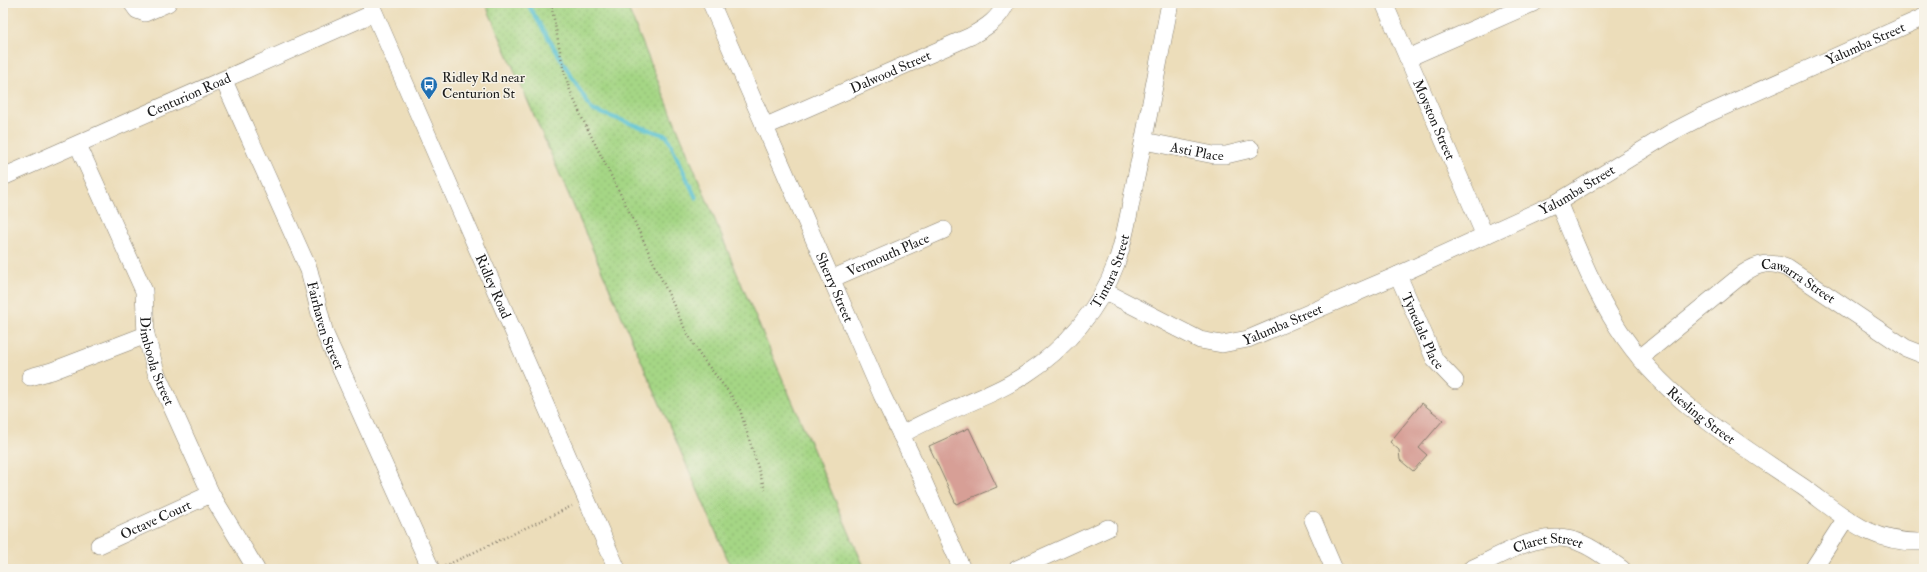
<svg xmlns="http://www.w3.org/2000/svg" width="1927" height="572" font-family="'IM FELL Double Pica',serif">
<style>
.green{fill:url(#green-dots);stroke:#607950}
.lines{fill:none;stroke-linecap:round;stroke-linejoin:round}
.stream{stroke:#57c1d3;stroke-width:4}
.building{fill:#d79f96}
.minor-casing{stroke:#847c6b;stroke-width:18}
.path{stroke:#847c6b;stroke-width:2.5;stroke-dasharray:1 3;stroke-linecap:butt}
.minor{stroke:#fff;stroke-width:17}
.labels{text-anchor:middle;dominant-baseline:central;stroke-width:3;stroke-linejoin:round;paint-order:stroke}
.street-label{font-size:14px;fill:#1c1c1c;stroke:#f7f3e8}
.poi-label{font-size:14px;fill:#1c1c1c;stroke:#f7f3e8;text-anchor:start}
</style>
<defs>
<pattern id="green-dots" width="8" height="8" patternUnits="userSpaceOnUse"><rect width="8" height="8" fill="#a5d685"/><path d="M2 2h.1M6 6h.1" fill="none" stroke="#8db772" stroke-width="1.8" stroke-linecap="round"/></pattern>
</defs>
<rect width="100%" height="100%" fill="#f7f3e8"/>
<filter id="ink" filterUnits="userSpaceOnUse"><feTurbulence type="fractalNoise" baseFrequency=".025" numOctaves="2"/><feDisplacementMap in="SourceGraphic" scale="8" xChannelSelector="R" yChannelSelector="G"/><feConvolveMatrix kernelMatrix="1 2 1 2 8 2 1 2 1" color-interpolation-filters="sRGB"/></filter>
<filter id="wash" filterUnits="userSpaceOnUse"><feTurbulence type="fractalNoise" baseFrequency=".012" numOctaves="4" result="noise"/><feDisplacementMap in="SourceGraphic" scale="16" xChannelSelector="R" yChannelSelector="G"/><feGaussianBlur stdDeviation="0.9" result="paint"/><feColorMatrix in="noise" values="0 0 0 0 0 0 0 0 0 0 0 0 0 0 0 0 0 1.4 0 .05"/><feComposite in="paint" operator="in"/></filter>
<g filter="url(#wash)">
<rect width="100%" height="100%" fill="#ecddba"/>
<path class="green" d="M485,3h141l117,285 122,281h-133z"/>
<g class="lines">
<path class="stream" d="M527,3l65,107 75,26 29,62"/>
</g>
<g id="blocks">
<path class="building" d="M1422,403l21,17 -24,28 8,7 -14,16 -13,-11 -1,-10 -9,-8z
M969,428l28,59 -41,17 -27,-58z"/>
</g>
</g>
<g filter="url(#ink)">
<use href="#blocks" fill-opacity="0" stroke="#847c6b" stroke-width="1"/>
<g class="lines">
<defs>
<g id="minor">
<path d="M132,3l5,7 8,3 23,-10"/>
<path id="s1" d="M370,3l247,566"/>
<path id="s2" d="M711,3l171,392 39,81 41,93"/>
<path id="s3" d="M1384,3l101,233"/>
<path d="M1408,58l125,-55"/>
<path id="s4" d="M224,81l85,189 16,64 106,235"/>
<path id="s5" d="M764,127l207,-91c16,-9 28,-17 35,-33"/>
<path id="s6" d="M1144,141l70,14h12l25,-6"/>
<path id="s7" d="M78,145l66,146 2,44 10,37 55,122 45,75"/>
<path id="s8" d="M3,177l371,-164"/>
<path id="s9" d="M1558,202c18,43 35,87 60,126 45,71 117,113 185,159 41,29 67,57 121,55"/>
<path id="s10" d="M1398,275l37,85 20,21"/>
<path id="s11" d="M831,279l113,-49"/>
<path id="s12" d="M1104,291l96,49 22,4 26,-5 150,-64 160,-73 114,-70 33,-17 219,-98"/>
<path id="s13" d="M1640,358l104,-85c15,-10 26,-12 43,-5l119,80 18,7"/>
<path d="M30,377l22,-6 94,-36"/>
<path id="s14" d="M901,435c39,-24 86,-35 125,-61 39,-25 74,-66 90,-110 9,-25 13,-52 18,-77 13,-61 24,-123 36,-184"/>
<path d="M1313,520l21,49"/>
<path id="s15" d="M99,545l112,-51"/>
<path d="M1017,569l91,-41"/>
<path id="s16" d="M1471,569c35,-16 74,-43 112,-25 14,6 27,17 39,25"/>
<path d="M1813,569l33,-51"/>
</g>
</defs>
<use href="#minor" class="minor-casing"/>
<path class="path" d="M551,3l12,64 6,21 13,30 53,105 50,106 14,25 29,37 12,19 25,80
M445,566l127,-60"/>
<use href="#minor" class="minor"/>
</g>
</g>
<defs>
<symbol id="bus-pin" viewBox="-11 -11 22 30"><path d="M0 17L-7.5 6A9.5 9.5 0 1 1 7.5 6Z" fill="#1f6fb2" stroke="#f7f3e8"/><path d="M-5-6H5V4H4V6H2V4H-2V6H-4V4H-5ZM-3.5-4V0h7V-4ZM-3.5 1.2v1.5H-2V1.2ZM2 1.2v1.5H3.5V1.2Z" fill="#fff"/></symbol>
</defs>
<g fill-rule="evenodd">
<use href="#bus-pin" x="419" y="75" width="20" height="27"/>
</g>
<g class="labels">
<g class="street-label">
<text stroke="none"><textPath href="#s12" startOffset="842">Yalumba Street</textPath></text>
<text stroke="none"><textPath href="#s5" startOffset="138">Dalwood Street</textPath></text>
<text stroke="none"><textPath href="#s8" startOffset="203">Centurion Road</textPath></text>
<text stroke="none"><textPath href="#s3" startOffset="127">Moyston Street</textPath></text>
<text stroke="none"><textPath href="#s6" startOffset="54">Asti Place</textPath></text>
<text stroke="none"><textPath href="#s12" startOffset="518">Yalumba Street</textPath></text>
<text stroke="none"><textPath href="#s11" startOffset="62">Vermouth Place</textPath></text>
<text stroke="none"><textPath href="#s14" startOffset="275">Tintara Street</textPath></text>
<text stroke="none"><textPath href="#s13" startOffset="195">Cawarra Street</textPath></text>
<text stroke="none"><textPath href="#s1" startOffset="309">Ridley Road</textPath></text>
<text stroke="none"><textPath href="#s2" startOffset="310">Sherry Street</textPath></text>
<text stroke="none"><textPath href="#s12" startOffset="194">Yalumba Street</textPath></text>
<text stroke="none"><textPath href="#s4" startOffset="265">Fairhaven Street</textPath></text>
<text stroke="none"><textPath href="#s10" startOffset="61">Tynedale Place</textPath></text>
<text stroke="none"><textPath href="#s7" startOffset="232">Dimboola Street</textPath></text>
<text stroke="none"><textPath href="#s9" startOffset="261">Riesling Street</textPath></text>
<text stroke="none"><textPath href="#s15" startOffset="62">Octave Court</textPath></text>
<text stroke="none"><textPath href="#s16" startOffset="83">Claret Street</textPath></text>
</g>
<g class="poi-label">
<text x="442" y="77">Ridley Rd near<tspan x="442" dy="16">Centurion St</tspan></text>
</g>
</g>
<rect width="1927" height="572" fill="none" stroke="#f7f3e8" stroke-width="16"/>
</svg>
